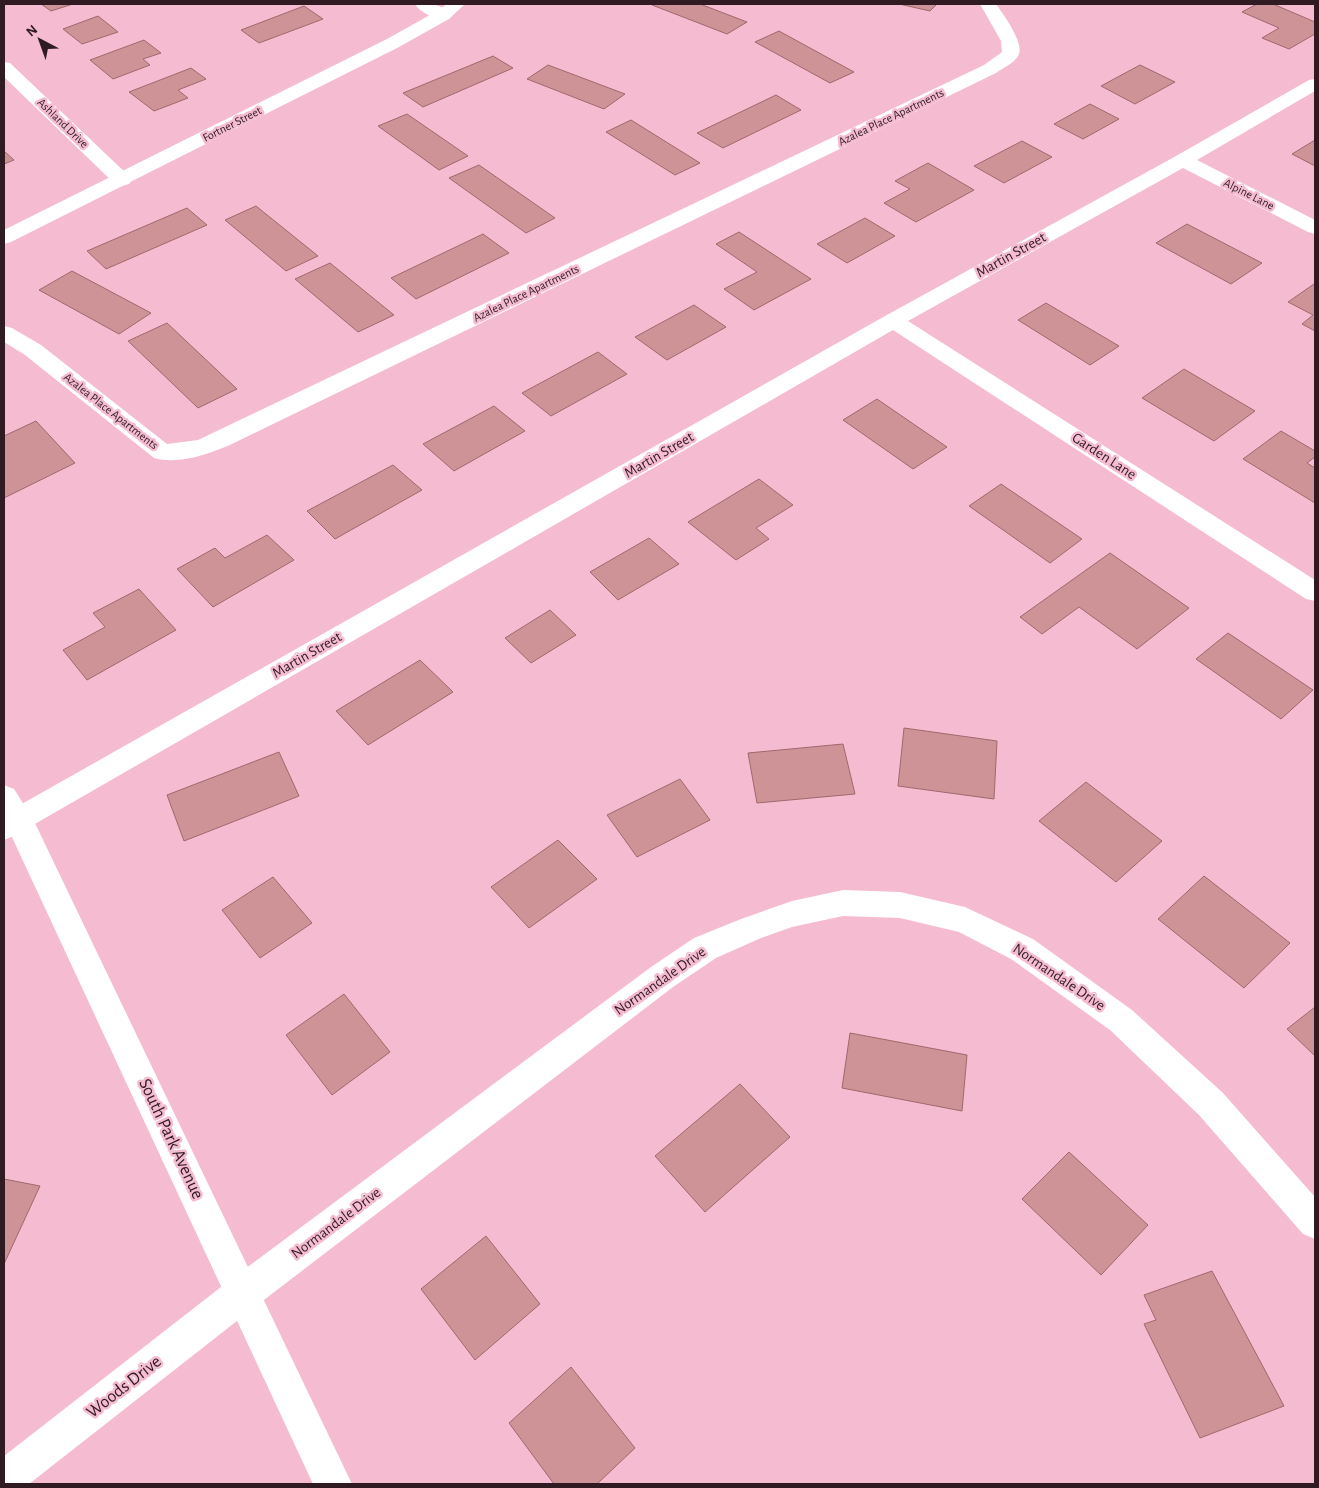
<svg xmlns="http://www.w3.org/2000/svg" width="1319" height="1488" font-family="'Alegreya Sans',sans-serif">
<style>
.building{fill:#ce9397;stroke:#a0686c}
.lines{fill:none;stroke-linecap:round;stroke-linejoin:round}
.street{fill:#fff;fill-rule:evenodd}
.secondary{fill:#fff;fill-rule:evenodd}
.labels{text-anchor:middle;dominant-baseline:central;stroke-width:5;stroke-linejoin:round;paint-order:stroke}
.far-street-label{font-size:12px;fill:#301b23;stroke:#f5bbd1}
.street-label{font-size:15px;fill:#301b23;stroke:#f5bbd1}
.near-street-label{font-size:18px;fill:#301b23;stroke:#f5bbd1}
</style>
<rect width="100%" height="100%" fill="#f5bbd1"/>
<path class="building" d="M41,4h32l-22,7z
M655,4h45l47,18 -20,12 -75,-29z
M899,4h38l-7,7z
M1257,4h16l42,18v12l-26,15 -27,-11 17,-10 -37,-16z
M304,6l19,13 -64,24 -18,-13z
M98,16l20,16 -36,12 -19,-15z
M779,31l75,41 -24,11 -75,-41z
M144,40l17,13 -18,6 7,6 -37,14 -23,-19z
M493,56l20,12 -90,39 -20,-14z
M548,65l77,29 -21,15 -77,-30z
M1140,65l35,17 -40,22 -34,-18z
M191,68l15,11 -28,11 10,8 -34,13 -25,-19z
M776,95l25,15 -78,38 -26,-15z
M1090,104l29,15 -36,20 -29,-15z
M407,114l61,42 -29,14 -61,-44z
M631,120l69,43 -25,12 -69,-43z
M1315,140v26l-23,-12z
M1022,141l30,16 -48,26 -30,-17z
M4,151l10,9 -10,4z
M928,163l46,27 -58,32 -32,-19 26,-14 -15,-8z
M479,165l76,53 -29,15 -77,-55z
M256,206l62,50 -32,15 -61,-51z
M187,208l20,17 -101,44 -19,-18z
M865,218l30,18 -48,27 -30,-19z
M1187,224l75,39 -31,21 -75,-41z
M739,232l72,47 -57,31 -30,-21 33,-17 -41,-28z
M483,234l26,19 -93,46 -25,-21z
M330,263l64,52 -36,17 -63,-53z
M72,271l79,42 -32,21 -80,-44z
M1314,284l1,1v46l-13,-7 11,-9 -25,-13z
M1046,303l73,43 -29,19 -72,-45z
M694,305l32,22 -59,33 -32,-23z
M167,323l70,66 -39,19 -70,-67z
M598,352l29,22 -76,42 -29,-23z
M1184,369l71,42 -41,30 -72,-43z
M877,399l70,48 -34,22 -70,-49z
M494,406l31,25 -71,40 -31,-27z
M36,421l39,42 -71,35v-62z
M1281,431l34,20v6l-8,6 8,5v35l-72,-44z
M393,465l29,25 -87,49 -28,-28z
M759,479l34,26 -37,23 13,11 -33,21 -48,-38z
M1001,484l81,55 -32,24 -81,-57z
M267,535l27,25 -81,47 -36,-38 38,-21 10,10z
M649,538l30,26 -61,36 -28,-28z
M1110,553l79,55 -52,41 -58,-42 -37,27 -22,-17z
M139,589l37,41 -89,50 -24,-30 42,-23 -12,-14z
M550,610l26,25 -45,28 -26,-25z
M1228,633l85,57 -32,29 -85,-60z
M420,660l33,32 -85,53 -32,-34z
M904,728l93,13 -3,58 -96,-13z
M843,744l12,50 -98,9 -9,-50z
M279,752l20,44 -115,45 -17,-46z
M680,779l30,41 -73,37 -30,-42z
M1086,782l76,59 -46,41 -77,-61z
M558,840l39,39 -68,49 -38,-41z
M1204,876l86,67 -46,45 -86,-69z
M273,877l39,46 -52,35 -38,-48z
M344,994l46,58 -58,43 -46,-60z
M1315,1007v49l-28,-27z
M850,1033l117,22 -5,56 -120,-23z
M740,1084l50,53 -85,75 -50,-56z
M1069,1152l79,73 -47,50 -79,-76z
M4,1179l36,7 -36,78z
M486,1236l54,68 -65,56 -54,-71z
M1212,1271l72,135 -84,32 -56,-114 12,-4 -12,-25z
M571,1367l64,81 -38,36h-43l-45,-61z"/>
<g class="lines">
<path class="street" d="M415,4c13,0 28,-1 36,11l-2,4c-11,2 -29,-6 -34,-15z
M980,4h16c7,10 30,41 22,52 -4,7 -15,12 -22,17l-764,371c-23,10 -53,21 -78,14l-129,-103 -21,-13v-16l8,2 29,17 126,99 31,-4 786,-375 18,-13 -1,-11z
M4,62l6,1 119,113 3,4 -3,4 -7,2 -7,-2 -111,-107z
M1315,79v12l-118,69 118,60v14l-7,-2 -125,-64 -275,153 407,259v21l-9,-2 -413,-269 -879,506 -10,4v-26l881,-498 291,-160 133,-76z
M843,890l57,2 65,15 68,32 99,71 91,83 92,104v42l-12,-5 -104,-119 -89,-85 -99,-71 -52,-27 -59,-14 -57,-2 -51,11 -31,11 -45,20 -43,29 -417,319 -227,178h-25v-28l226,-176 421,-313 43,-29 47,-19 51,-18z"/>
<path class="secondary" d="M447,4h18l-16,15 -50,28 -388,195 -7,2v-14l383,-191 50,-28z
M4,785l10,4 19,30 319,665h-39l-309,-664z"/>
</g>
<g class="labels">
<g class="far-street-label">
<text transform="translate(891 117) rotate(-26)">Azalea Place Apartments</text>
<text transform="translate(63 123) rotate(44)">Ashland Drive</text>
<text transform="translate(232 124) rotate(-27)">Fortner Street</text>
<text transform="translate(1249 194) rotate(27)">Alpine Lane</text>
<text transform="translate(526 293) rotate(-26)">Azalea Place Apartments</text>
<text transform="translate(111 411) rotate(38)">Azalea Place Apartments</text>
</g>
<g class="street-label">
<text transform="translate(1011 255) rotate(-29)">Martin Street</text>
<text transform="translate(659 455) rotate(-30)">Martin Street</text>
<text transform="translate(1104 456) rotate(33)">Garden Lane</text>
<text transform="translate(307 655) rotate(-30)">Martin Street</text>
<text transform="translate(1059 977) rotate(34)">Normandale Drive</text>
<text transform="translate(660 981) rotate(-35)">Normandale Drive</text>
<text transform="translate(336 1223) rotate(-37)">Normandale Drive</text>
</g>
<g class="near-street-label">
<text transform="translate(171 1139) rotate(65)">South Park Avenue</text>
<text transform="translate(124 1387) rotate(-38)">Woods Drive</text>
</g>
</g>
<rect width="1319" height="1488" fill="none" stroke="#301b23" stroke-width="10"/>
<g transform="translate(40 40) rotate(319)" stroke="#f5bbd1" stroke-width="4" paint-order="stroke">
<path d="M0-4L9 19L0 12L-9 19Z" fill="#301b23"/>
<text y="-8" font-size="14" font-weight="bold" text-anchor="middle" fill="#301b23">N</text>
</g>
</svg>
